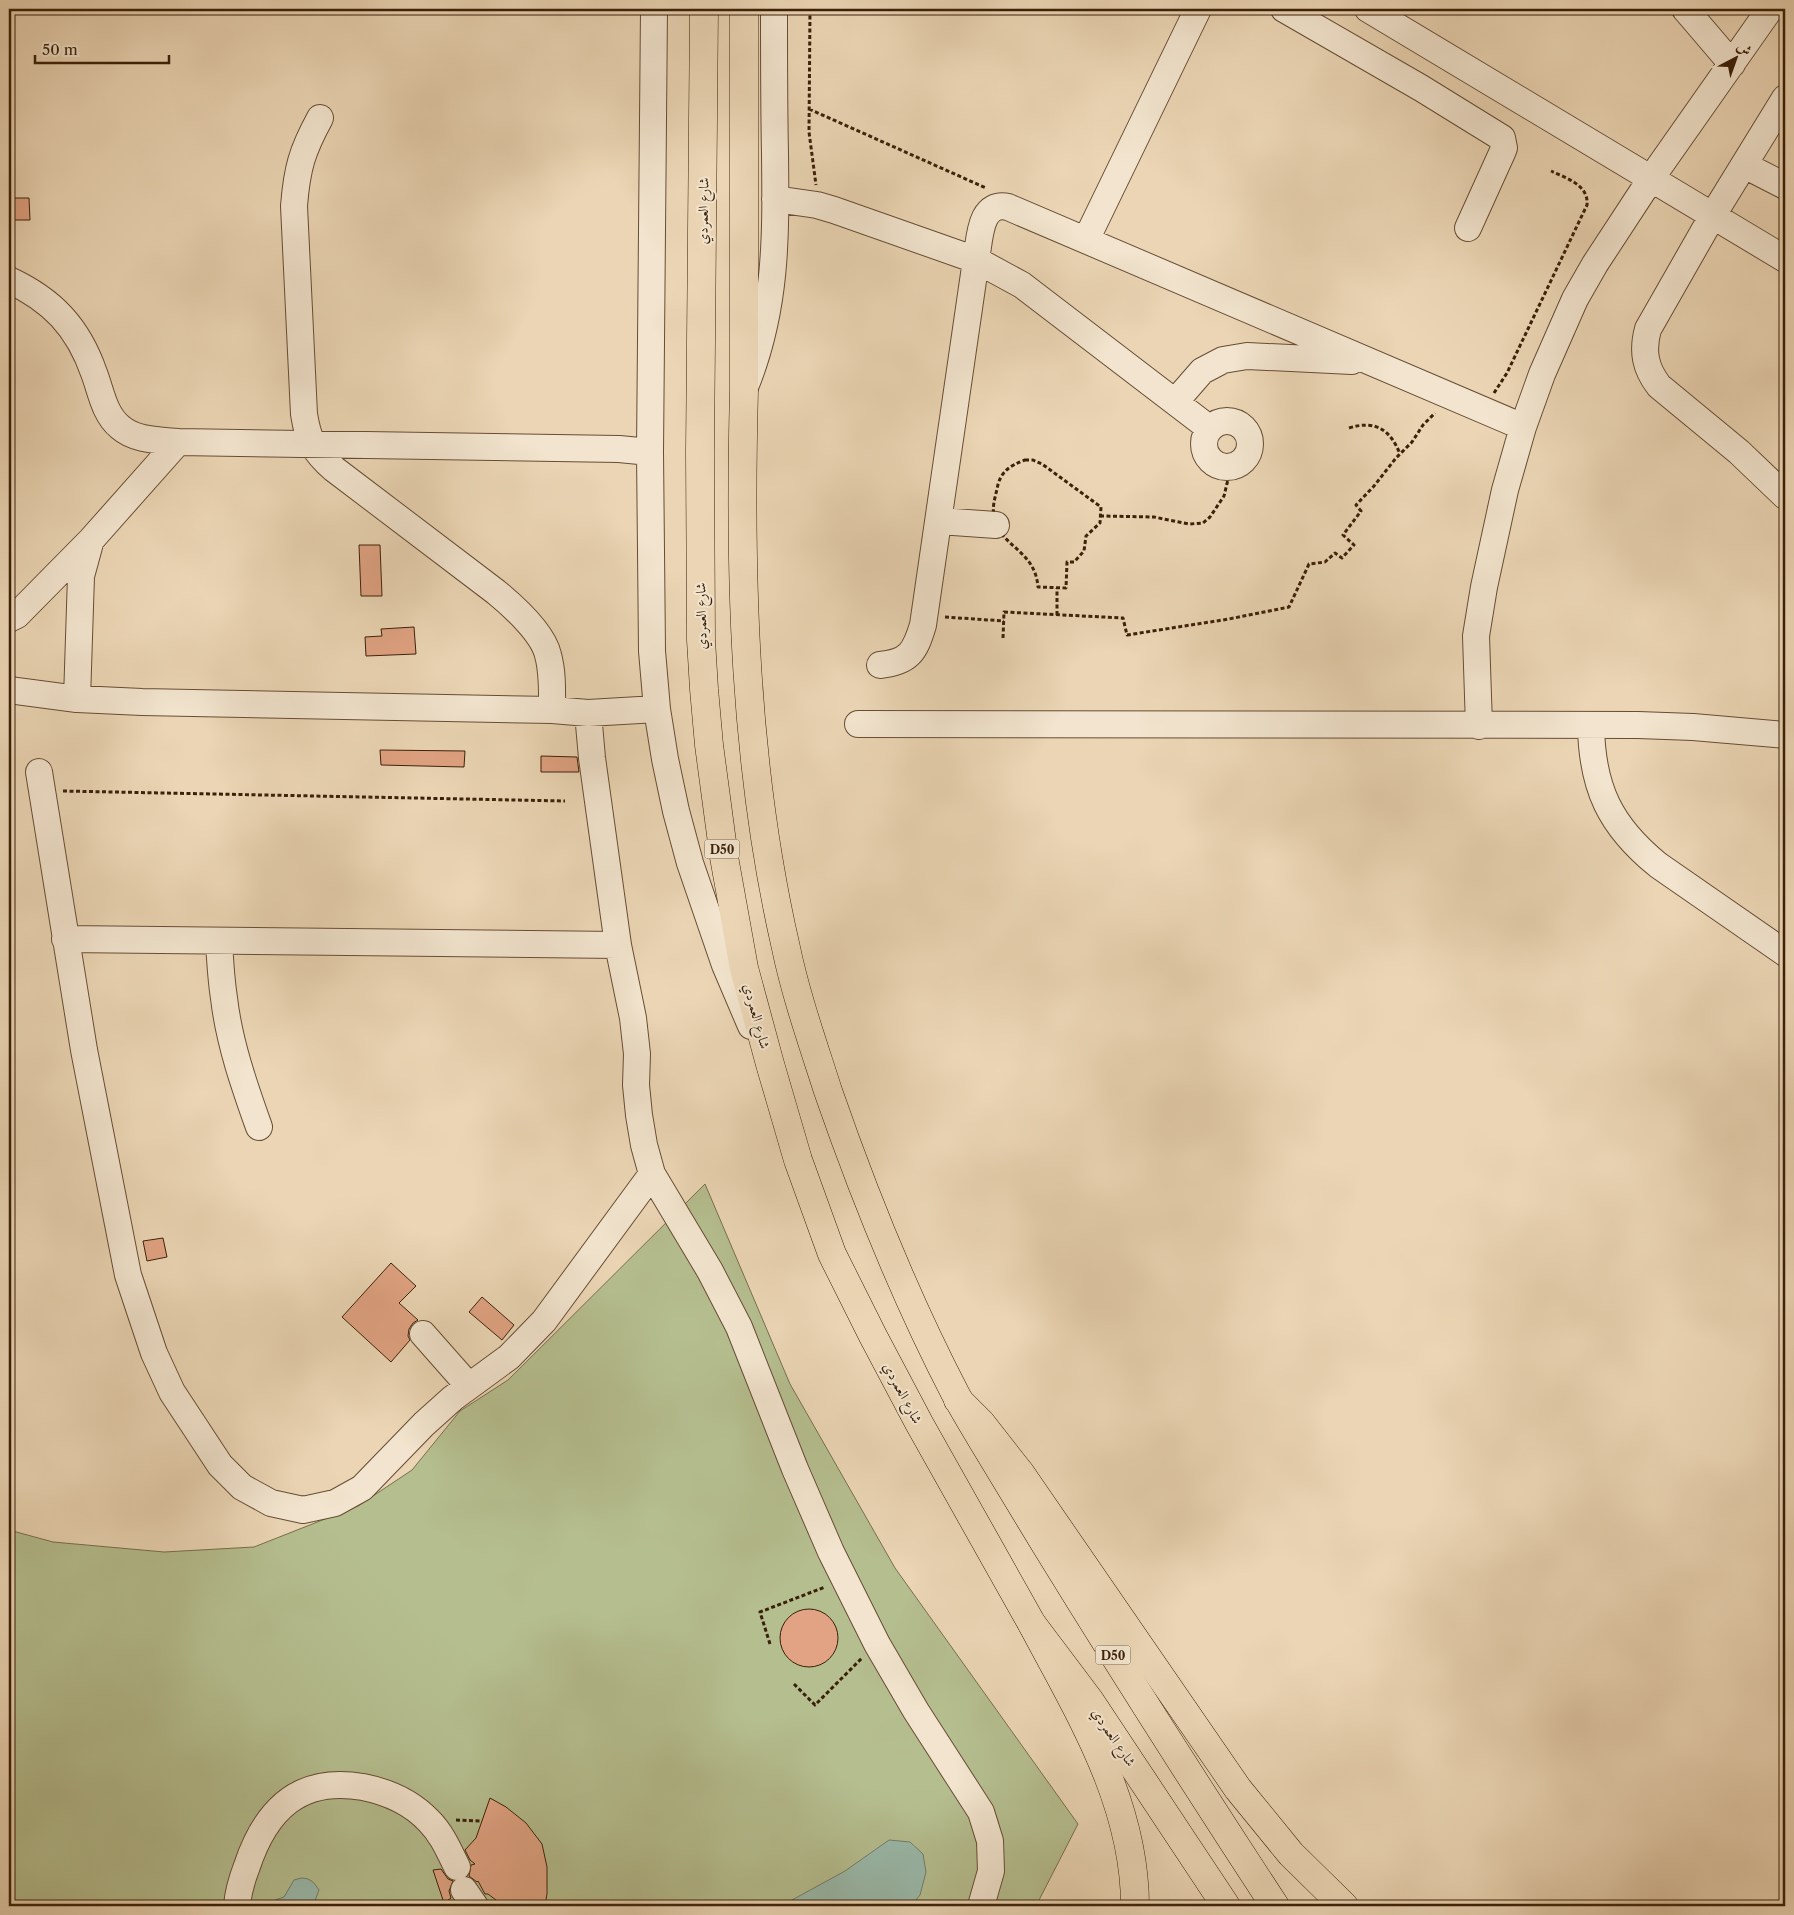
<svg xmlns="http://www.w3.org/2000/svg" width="1794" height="1915" font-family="'Libre Caslon Text',Amiri,serif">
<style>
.green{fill:#b5be8f;stroke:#786f4c}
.water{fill:#99b9aa;stroke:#737c6a}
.building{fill:#e1a383;stroke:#3b2009}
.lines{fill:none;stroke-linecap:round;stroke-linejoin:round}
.minor-casing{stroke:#674d34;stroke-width:28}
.major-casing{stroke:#3b2009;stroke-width:29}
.highway-casing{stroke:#3b2009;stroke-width:29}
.path{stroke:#3b2009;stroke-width:3;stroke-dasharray:4 2.5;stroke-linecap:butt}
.minor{stroke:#f2e4ce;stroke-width:26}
.major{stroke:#ebd5b4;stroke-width:28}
.highway{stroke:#ebd5b4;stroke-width:28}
.labels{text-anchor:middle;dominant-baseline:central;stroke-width:4;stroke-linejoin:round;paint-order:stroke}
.shield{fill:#f2e4ce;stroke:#725b44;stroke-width:1}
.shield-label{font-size:12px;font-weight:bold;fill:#3b2009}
.street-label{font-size:14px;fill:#3b2009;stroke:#f2e4ce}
</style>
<rect width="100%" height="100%" fill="#ebd5b4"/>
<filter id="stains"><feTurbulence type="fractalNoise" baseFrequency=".004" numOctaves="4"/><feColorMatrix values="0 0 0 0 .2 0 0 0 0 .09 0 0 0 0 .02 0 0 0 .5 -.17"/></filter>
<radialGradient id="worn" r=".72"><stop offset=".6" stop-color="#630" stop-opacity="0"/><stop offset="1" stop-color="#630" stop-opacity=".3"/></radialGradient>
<path class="green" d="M705,1184l85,200 105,184 183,256 -42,82h-1027v-376l44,12 111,10 90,-5 104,-41 54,-36 48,-59 48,-31z"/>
<path class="water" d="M889,1840l21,2 13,12 3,18 -6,23 -9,11h-130l64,-35z
M301,1878c9,0 13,4 18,12l-6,16h-41l3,-6 9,-3 10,-17z"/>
<path class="building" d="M9,198h20l1,22h-21z
M359,545h21l2,51h-21z
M414,627l2,27 -50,2 -1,-19 17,-1 -1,-7z
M380,750l85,1 -1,16 -83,-2z
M541,756l36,1 2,15h-38z
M163,1238l4,19 -20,4 -4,-20z
M391,1263l25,23 -17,17 19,17 -5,3 -4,6 -1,7 2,4 -19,22 -49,-45z
M482,1297l32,28 -12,15 -33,-28z
M780 1638a29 29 0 1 1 58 0a29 29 0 1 1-58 0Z
M490,1798l16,9 20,16 16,21 5,23v27l-2,12h-41l-16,-12h-3l-7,-13 -1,1 -8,-6 2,-11 4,-1 -5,-4 -5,-10 11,-12z
M441,1869l7,10 5,2 -4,10 2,7 -7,5 -11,-33z"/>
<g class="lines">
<defs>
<path id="minor" d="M654,9l-4,443 2,199 5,58 8,50 11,52 14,52 35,102 26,61
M1284,9l137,79 81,50 2,10 -2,5 -34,75
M1368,9l417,250
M1685,9l47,55
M1785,98l-72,117 -65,114c-6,22 -3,39 11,57l80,66 46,44
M320,118c-18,33 -23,50 -26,88l10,208c4,26 10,38 30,55l162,123c17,14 47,41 52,63 5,18 4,37 4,55
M1744,165l41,21
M775,199l42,6 17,5 142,50 46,25 187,143
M1086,240l112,-231
M9,280c43,20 69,47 85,93 7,18 10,41 26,54 16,14 39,13 58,15l441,7 31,3
M745,387c32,-78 31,-151 30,-233 -1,-48 -1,-97 -1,-145
M1175,402l27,-31 21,-11 24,-4 105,5
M1204 444a23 23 0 1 1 46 0a23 23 0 1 1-46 0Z
M939,521l57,4
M9,619l8,-4 74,-75 87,-98
M880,665c29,-3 35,-13 43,-40l53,-365c4,-21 3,-59 32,-53l515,220
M9,690l68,9 65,3 410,8 36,3 69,-4
M77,699l4,-123 9,-33
M588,713l4,45 26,187 15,73 4,36 -1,31 3,30 5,30 8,29 58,97 29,56 56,142 36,83 46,92 39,67 65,101 9,29 1,30 -10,35
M858,724l780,1 55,2 92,8
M1479,726l-3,-90 8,-49 21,-97 18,-63 19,-53 33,-75 20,-35 57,-87 118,-168
M1591,726c1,62 19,100 67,139l127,88
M39,772l45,278 44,225 26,78 18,39 48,73 22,22 29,16 32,7 32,-7 27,-15 62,-64 29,-26 56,-41 35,-36 108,-147
M65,939l553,6
M219,941c1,19 2,38 5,57 5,44 20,87 35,129
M423,1334l45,51
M464,1890l11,16
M237,1906c1,-13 5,-27 10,-40 19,-57 53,-90 116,-79 25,5 48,15 66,34 13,13 20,30 28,46"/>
<path id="major" d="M704,9l-4,444 1,187 3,49 5,56 15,112 20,111 26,96 28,96 34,94 41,82 46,87 113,201 58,77 136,205
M744,9v381c-5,186 0,376 42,558 10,48 27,96 42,143 36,104 77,206 128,304 9,17 19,33 29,50 20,33 40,66 60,99 75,122 152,243 230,362"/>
<path id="highway" d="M958,1400l23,23 40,51 217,315 53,65 53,52
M1032,1624c47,89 103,178 103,282"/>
</defs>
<use href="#minor" class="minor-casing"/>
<use href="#major" class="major-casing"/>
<use href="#highway" class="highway-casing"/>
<path class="path" d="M810,9l-1,123 7,53
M809,109l177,79
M1494,393l13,-20 80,-168c2,-20 -21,-27 -36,-34
M1349,428c26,-8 41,1 51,26
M1025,460h8l9,4 59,43 -1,16 -14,13 -2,15 -10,11h-7l-1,26 -28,-1c-3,-38 -39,-40 -44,-71 -2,-9 1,-18 3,-27 3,-17 12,-23 28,-29z
M1100,516l54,1 35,7 14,-1 7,-6 14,-21 7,-29
M1057,615v-27
M945,617l59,4
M1003,638l1,-26 119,6 4,17 102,-16 60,-12 20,-43 16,-2 10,-9 7,5 12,-13 -11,-10 18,-24 -5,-6 18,-19 22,-28 16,-16 11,-17 12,-12
M63,791l502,10
M770,1644l-10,-32 65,-25
M794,1684l21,21 47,-47
M456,1820l25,1"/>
<use href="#minor" class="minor"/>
<use href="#major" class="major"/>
<use href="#highway" class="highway"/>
</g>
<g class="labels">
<g class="shield">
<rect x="704.5" y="839.5" width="35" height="19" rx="4"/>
<rect x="1095.5" y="1645.5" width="35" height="19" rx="4"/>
</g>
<g class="shield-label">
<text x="722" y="849">D50</text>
<text x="1113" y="1655">D50</text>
</g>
<g class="street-label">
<text transform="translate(703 211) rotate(-89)">شارع العمردي</text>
<text transform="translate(701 616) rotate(-91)">شارع العمردي</text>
<text transform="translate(757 1016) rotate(75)">شارع العمردي</text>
<text transform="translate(903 1393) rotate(62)">شارع العمردي</text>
<text transform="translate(1114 1737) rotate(56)">شارع العمردي</text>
</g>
</g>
<rect width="1794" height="1915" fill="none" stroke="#ebd5b4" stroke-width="30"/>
<rect x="10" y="10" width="1774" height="1895" fill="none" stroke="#3b2009" stroke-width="2.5"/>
<rect x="15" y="15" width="1764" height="1885" fill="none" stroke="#3b2009"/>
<g transform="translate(1736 58) rotate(41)" stroke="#f2e4ce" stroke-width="4" paint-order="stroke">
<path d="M0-4L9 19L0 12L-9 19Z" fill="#3b2009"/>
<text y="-8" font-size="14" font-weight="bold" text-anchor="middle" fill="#3b2009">ش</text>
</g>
<path d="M35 55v8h134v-8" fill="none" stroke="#3b2009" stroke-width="2.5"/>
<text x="42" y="55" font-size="15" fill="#3b2009" stroke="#f2e4ce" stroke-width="4" paint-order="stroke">50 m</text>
<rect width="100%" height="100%" filter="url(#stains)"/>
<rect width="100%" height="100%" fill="url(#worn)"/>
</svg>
